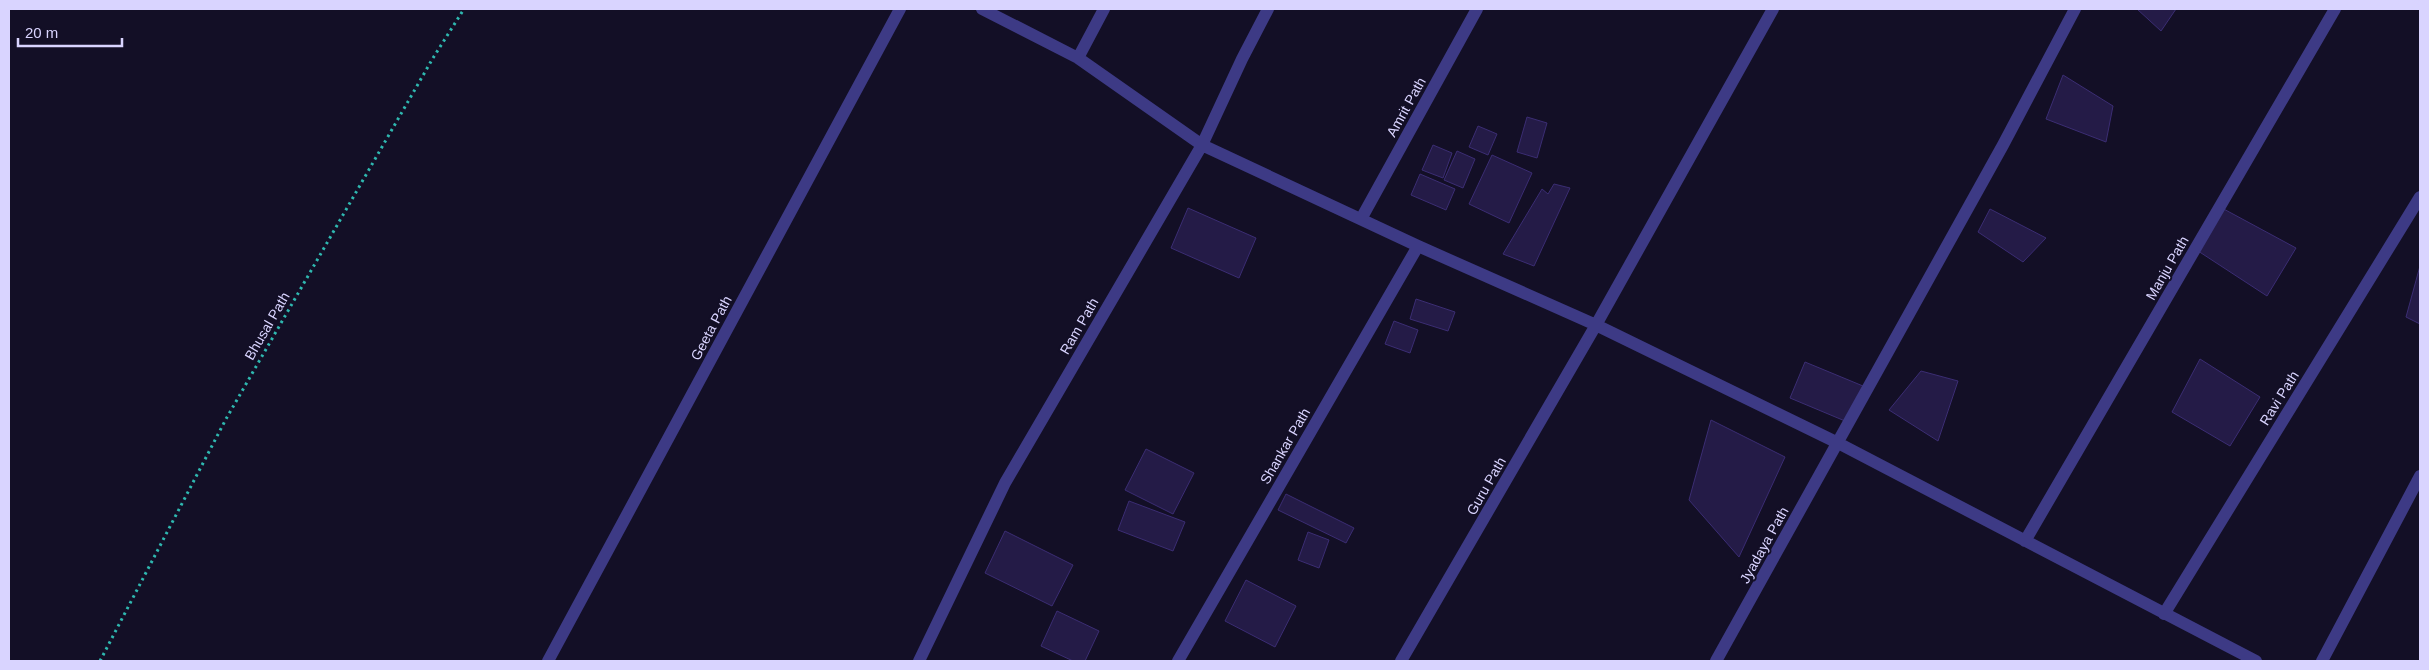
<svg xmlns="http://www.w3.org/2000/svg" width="2429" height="670" font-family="Helvetica,sans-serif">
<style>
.building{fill:#241b47;stroke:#3b2d73}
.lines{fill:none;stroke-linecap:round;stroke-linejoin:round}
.path{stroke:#2fb8b0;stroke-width:3;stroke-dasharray:2.5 4;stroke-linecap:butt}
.street{stroke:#3d3a85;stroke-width:12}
.labels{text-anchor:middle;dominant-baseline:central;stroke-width:4;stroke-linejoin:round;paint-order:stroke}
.street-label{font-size:14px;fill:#d9d4ff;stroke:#130f26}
</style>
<rect width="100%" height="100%" fill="#130f26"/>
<path class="building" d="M2137,9h39l-15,22z
M2063,75l50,31 -7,36 -60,-23z
M1527,117l20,6 -10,35 -20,-6z
M1478,126l19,8 -9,21 -19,-8z
M1433,145l19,8 -9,25 -21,-8z
M1457,151l18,8 -12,29 -19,-8z
M1492,155l40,18 -23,50 -40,-19z
M1420,174l35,15 -9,21 -35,-15z
M1554,184l16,4 -36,78 -31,-12 39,-65 6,5z
M2220,207l76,41 -29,48 -72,-47z
M1188,208l68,30 -17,40 -68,-30z
M1990,209l56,29 -23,24 -45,-30z
M2420,266v58l-14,-7z
M1416,299l39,13 -7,19 -38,-12z
M1394,321l24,9 -8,23 -25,-9z
M2200,359l60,38 -30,49 -58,-34z
M1805,362l58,24 -18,35 -55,-23z
M1921,371l37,10 -20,60 -49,-31z
M1711,420l74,37 -46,100 -50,-57z
M1146,449l48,24 -21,41 -48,-24z
M1286,494l68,34 -8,15 -68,-33z
M1129,501l56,21 -12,29 -55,-21z
M1005,531l68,34 -21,41 -67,-33z
M1308,532l21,8 -10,28 -21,-8z
M1246,580l50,26 -21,41 -50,-26z
M1057,611l42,20 -14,30h-12l-32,-15z"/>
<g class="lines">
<path class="path" d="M100,661l126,-242 207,-361 31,-49"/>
<path class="street" d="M982,9l96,49 124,87 216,101 178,79 242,118 418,218
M1078,58l26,-49
M1361,219l116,-210
M2025,541l310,-532
M2164,614l256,-417
M548,661l352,-652
M919,661l86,-178 197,-338 40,-86 26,-50
M1178,661l240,-415
M1401,661l195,-336 177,-316
M1716,661l287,-516 72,-136
M2322,661l98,-185"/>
</g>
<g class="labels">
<g class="street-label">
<text transform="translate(1406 107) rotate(-61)">Amrit Path</text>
<text transform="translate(2167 268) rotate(-60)">Manju Path</text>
<text transform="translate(267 326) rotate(-60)">Bhusal Path</text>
<text transform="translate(1079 326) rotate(-60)">Ram Path</text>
<text transform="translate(711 328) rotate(-62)">Geeta Path</text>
<text transform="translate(2279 398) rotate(-58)">Ravi Path</text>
<text transform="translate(1285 446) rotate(-60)">Shankar Path</text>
<text transform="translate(1486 486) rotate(-60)">Guru Path</text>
<text transform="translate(1764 545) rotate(-61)">Jyadaya Path</text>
</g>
</g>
<rect width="2429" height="670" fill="none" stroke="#d9d4ff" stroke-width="20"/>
<path d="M18 38v8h104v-8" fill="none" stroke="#d9d4ff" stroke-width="2.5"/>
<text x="25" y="38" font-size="15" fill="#d9d4ff" stroke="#130f26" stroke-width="4" paint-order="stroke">20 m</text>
</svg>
